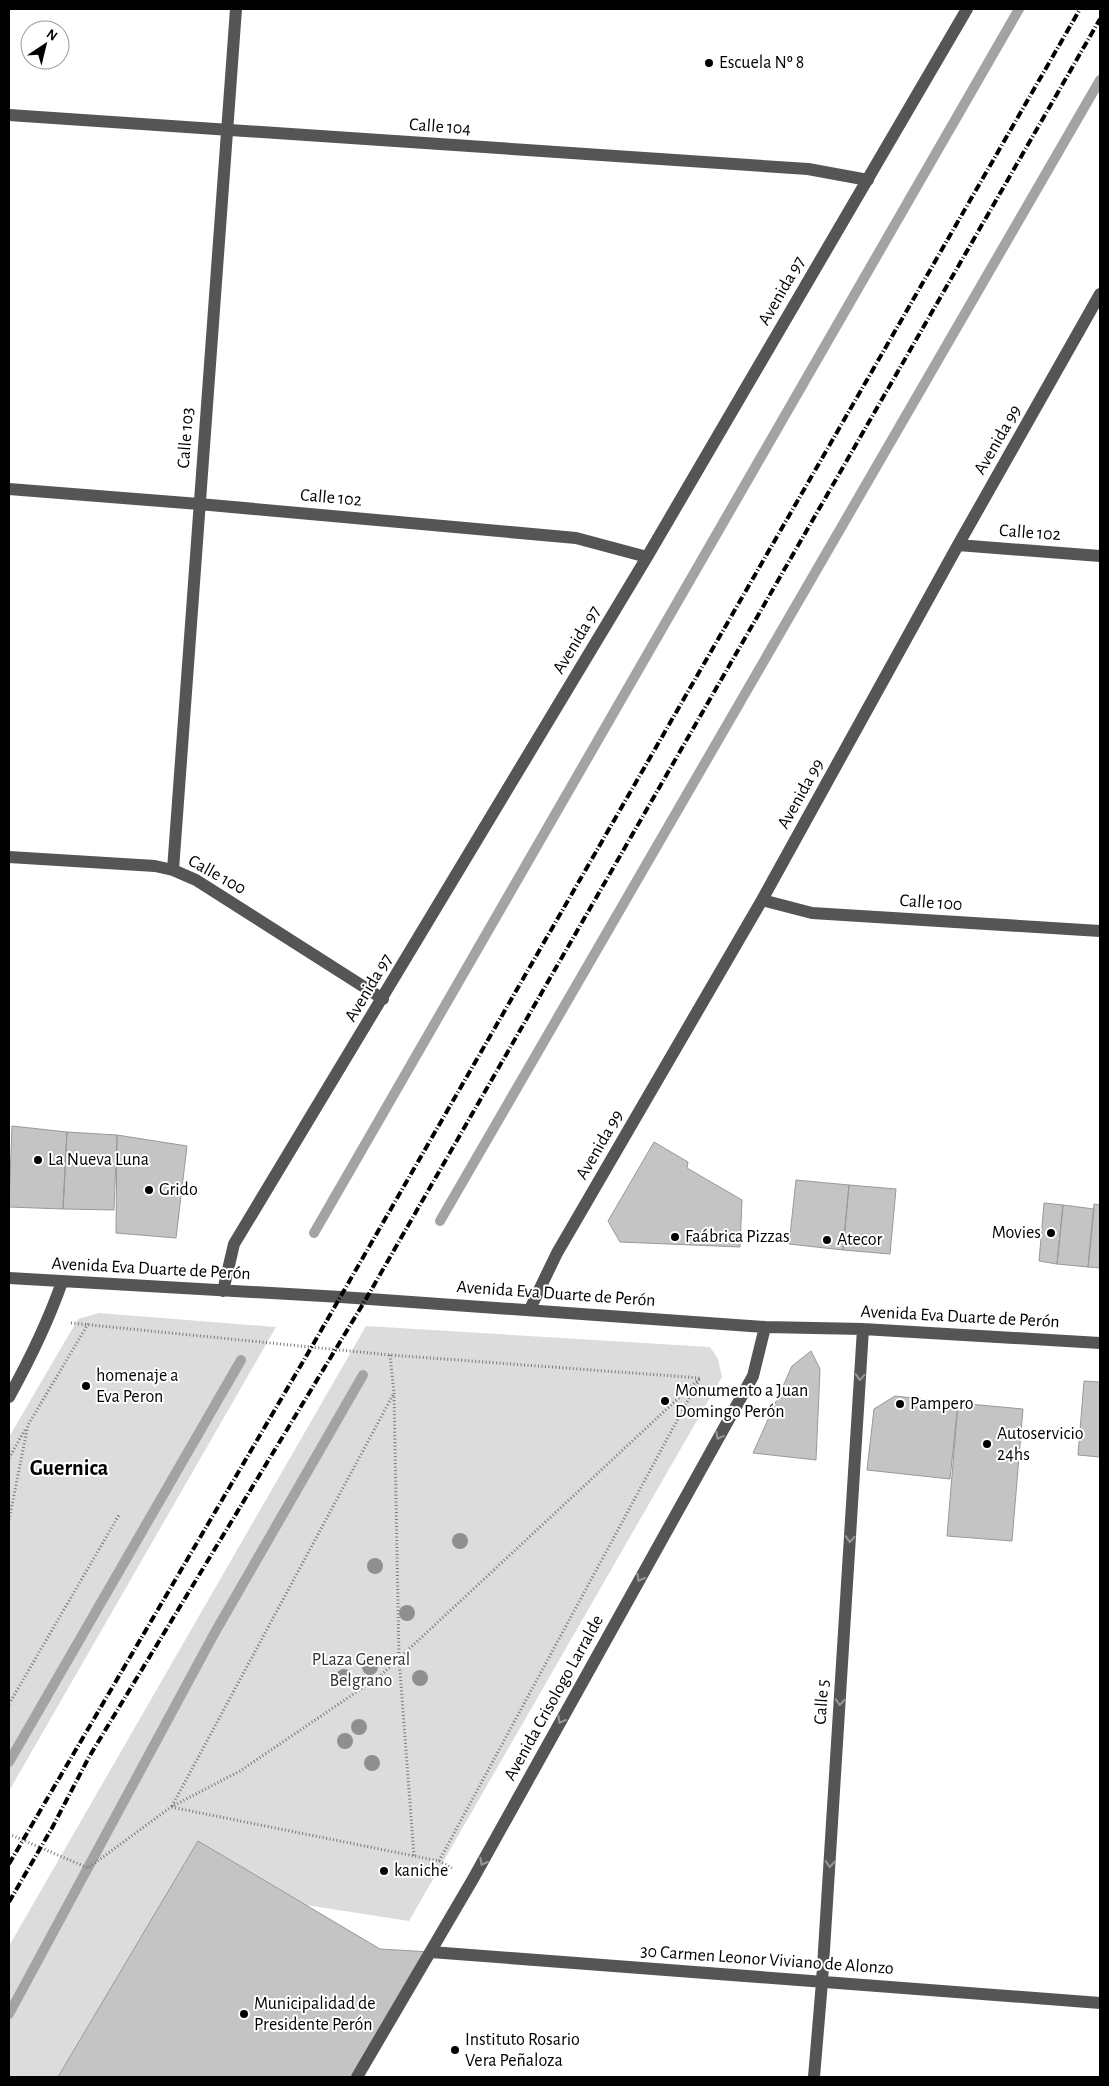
<svg xmlns="http://www.w3.org/2000/svg" width="1109" height="2086" font-family="'Alegreya Sans',sans-serif">
<style>
.green{fill:#dcdcdc}
.lines{fill:none;stroke-linecap:round;stroke-linejoin:round}
.stream{stroke:#a3a3a3;stroke-width:10}
.building{fill:#c4c4c4;stroke:#999}
.path{stroke:#777;stroke-width:3;stroke-dasharray:1 2.5;stroke-linecap:butt}
.minor{stroke:#555;stroke-width:12}
.rail{stroke:#000;stroke-width:4;stroke-dasharray:8 2.5 1 2.5;stroke-linecap:butt}
.tree{fill:#8f8f8f}
.oneway{stroke:#999}
.poi-dot{fill:#000;stroke:#fff;stroke-width:2}
.labels{text-anchor:middle;dominant-baseline:central;stroke-width:4;stroke-linejoin:round;paint-order:stroke}
.poi-label{font-size:18px;fill:#000;stroke:#fff;text-anchor:start}
.street-label{font-size:18px;fill:#000;stroke:#fff}
.park-label{font-size:18px;fill:#333;stroke:#fff}
.district-label{font-size:22px;font-weight:bold;fill:#000;stroke:#fff}
</style>
<rect width="100%" height="100%" fill="#fff"/>
<path class="green" d="M99,1313l177,14 -267,464v-354l69,-118z
M366,1326l344,21 8,12 4,18 -313,544 -103,-16 -108,-63 -140,235h-49v-131z"/>
<g class="lines">
<path class="stream" d="M440,1221l660,-1141
M314,1233l705,-1224
M9,1762l232,-402
M9,2014l205,-380 149,-259"/>
</g>
<path class="building" d="M12,1126l55,6 -4,77 -54,-2z
M67,1132l50,3 -3,75 -51,-1z
M117,1135l70,11 -11,92 -60,-5z
M654,1142l34,20 -1,6 55,32 -2,47 -120,-5 -12,-21z
M796,1180l53,5 -6,65 -54,-6z
M849,1185l47,4 -6,65 -47,-4z
M1044,1203l19,2 -6,59 -18,-3z
M1094,1204l6,1v63l-12,-1z
M1063,1205l31,4 -6,58 -31,-3z
M811,1351l9,18 -4,91 -63,-7 39,-87z
M1084,1381l16,1v75l-22,-2z
M895,1396l63,7 -8,76 -83,-9 7,-61z
M958,1403l65,6 -11,132 -65,-5z
M198,1841l182,108 51,3 -74,125h-299z"/>
<g class="lines">
<path class="path" d="M71,1323l319,32 310,23
M390,1355l4,38
M9,1458l17,-30
M9,1520l19,-95 60,-101
M9,1704l110,-189
M172,1806l222,-413 5,265 15,198
M9,1834l79,34 83,-61 69,-36 140,-95 320,-298 -261,483 -268,-54
M439,1861l13,7"/>
<path class="minor" d="M9,115l799,54 60,11
M9,489l190,15 377,34 71,19
M958,545l142,11
M9,857l146,9 18,4 23,10 187,119
M173,870l63,-861
M762,900l50,13 288,18
M9,1278l332,19 424,30 98,2 237,14
M223,1291l11,-47 413,-687 320,-548
M530,1309l27,-56 205,-353 196,-355 142,-251
M9,1397c21,-38 39,-75 53,-115
M431,1952l669,51
M357,2077l116,-198 280,-503 12,-49
M814,2077l8,-95 41,-653"/>
<path class="rail" d="M9,1864l302,-516 769,-1339
M9,1902l43,-74 37,-71 277,-458 734,-1280"/>
</g>
<g class="tree">
<circle cx="460" cy="1541" r="8"/>
<circle cx="375" cy="1566" r="8"/>
<circle cx="407" cy="1613" r="8"/>
<circle cx="370" cy="1667" r="8"/>
<circle cx="344" cy="1677" r="8"/>
<circle cx="420" cy="1678" r="8"/>
<circle cx="359" cy="1727" r="8"/>
<circle cx="345" cy="1741" r="8"/>
<circle cx="372" cy="1763" r="8"/>
</g>
<defs><path id="oneway-chevron" d="M-2-3.5L2.5 0L-2 3.5" fill="none" stroke-width="1.6" stroke-linecap="round" stroke-linejoin="round" transform="scale(1.25)"/></defs>
<g class="oneway">
<use href="#oneway-chevron" transform="translate(860 1377) rotate(94)"/>
<use href="#oneway-chevron" transform="translate(719 1436) rotate(119)"/>
<use href="#oneway-chevron" transform="translate(850 1539) rotate(94)"/>
<use href="#oneway-chevron" transform="translate(640 1578) rotate(119)"/>
<use href="#oneway-chevron" transform="translate(840 1702) rotate(94)"/>
<use href="#oneway-chevron" transform="translate(561 1720) rotate(119)"/>
<use href="#oneway-chevron" transform="translate(483 1862) rotate(119)"/>
<use href="#oneway-chevron" transform="translate(830 1864) rotate(94)"/>
</g>
<g class="poi-dot">
<circle cx="709" cy="63" r="5"/>
<circle cx="38" cy="1160" r="5"/>
<circle cx="149" cy="1190" r="5"/>
<circle cx="1051" cy="1233" r="5"/>
<circle cx="675" cy="1237" r="5"/>
<circle cx="827" cy="1240" r="5"/>
<circle cx="86" cy="1386" r="5"/>
<circle cx="665" cy="1401" r="5"/>
<circle cx="900" cy="1404" r="5"/>
<circle cx="987" cy="1444" r="5"/>
<circle cx="384" cy="1871" r="5"/>
<circle cx="244" cy="2014" r="5"/>
<circle cx="455" cy="2050" r="5"/>
</g>
<g class="labels">
<g class="poi-label">
<text x="719" y="63">Escuela Nº 8</text>
<text x="48" y="1160">La Nueva Luna</text>
<text x="159" y="1190">Grido</text>
<text x="1041" y="1233" text-anchor="end">Movies</text>
<text x="685" y="1237">Faábrica Pizzas</text>
<text x="837" y="1240">Atecor</text>
<text x="96" y="1376">homenaje a<tspan x="96" dy="21">Eva Peron</tspan></text>
<text x="675" y="1391">Monumento a Juan<tspan x="675" dy="21">Domingo Perón</tspan></text>
<text x="910" y="1404">Pampero</text>
<text x="997" y="1434">Autoservicio<tspan x="997" dy="21">24hs</tspan></text>
<text x="394" y="1871">kaniche</text>
<text x="254" y="2004">Municipalidad de<tspan x="254" dy="21">Presidente Perón</tspan></text>
<text x="465" y="2040">Instituto Rosario<tspan x="465" dy="21">Vera Peñaloza</tspan></text>
</g>
<g class="street-label">
<text transform="translate(440 127) rotate(4)">Calle 104</text>
<text transform="translate(782 291) rotate(-60)">Avenida 97</text>
<text transform="translate(186 438) rotate(-86)">Calle 103</text>
<text transform="translate(998 440) rotate(-60)">Avenida 99</text>
<text transform="translate(331 498) rotate(5)">Calle 102</text>
<text transform="translate(1030 533) rotate(4)">Calle 102</text>
<text transform="translate(577 640) rotate(-59)">Avenida 97</text>
<text transform="translate(801 794) rotate(-61)">Avenida 99</text>
<text transform="translate(217 875) rotate(29)">Calle 100</text>
<text transform="translate(931 903) rotate(4)">Calle 100</text>
<text transform="translate(369 988) rotate(-59)">Avenida 97</text>
<text transform="translate(600 1145) rotate(-60)">Avenida 99</text>
<text transform="translate(151 1269) rotate(3)">Avenida Eva Duarte de Perón</text>
<text transform="translate(556 1294) rotate(4)">Avenida Eva Duarte de Perón</text>
<text transform="translate(960 1317) rotate(3)">Avenida Eva Duarte de Perón</text>
<text transform="translate(554 1698) rotate(-61)">Avenida Crisologo Larralde</text>
<text transform="translate(822 1702) rotate(-86)">Calle 5</text>
<text transform="translate(767 1960) rotate(4)">30 Carmen Leonor Viviano de Alonzo</text>
</g>
<g class="park-label">
<text x="361" y="1660">PLaza General<tspan x="361" dy="21">Belgrano</tspan></text>
</g>
<g class="district-label">
<text x="69" y="1468">Guernica</text>
</g>
</g>
<rect width="1109" height="2086" fill="none" stroke="#000000" stroke-width="20"/>
<g transform="translate(45 45) rotate(35)"><circle r="24" fill="#ffffff" stroke="#999999"/>
<path d="M0-4L9 19L0 12L-9 19Z" fill="#000000"/>
<text y="-8" font-size="14" font-weight="bold" text-anchor="middle" fill="#000000">N</text>
</g>
</svg>
